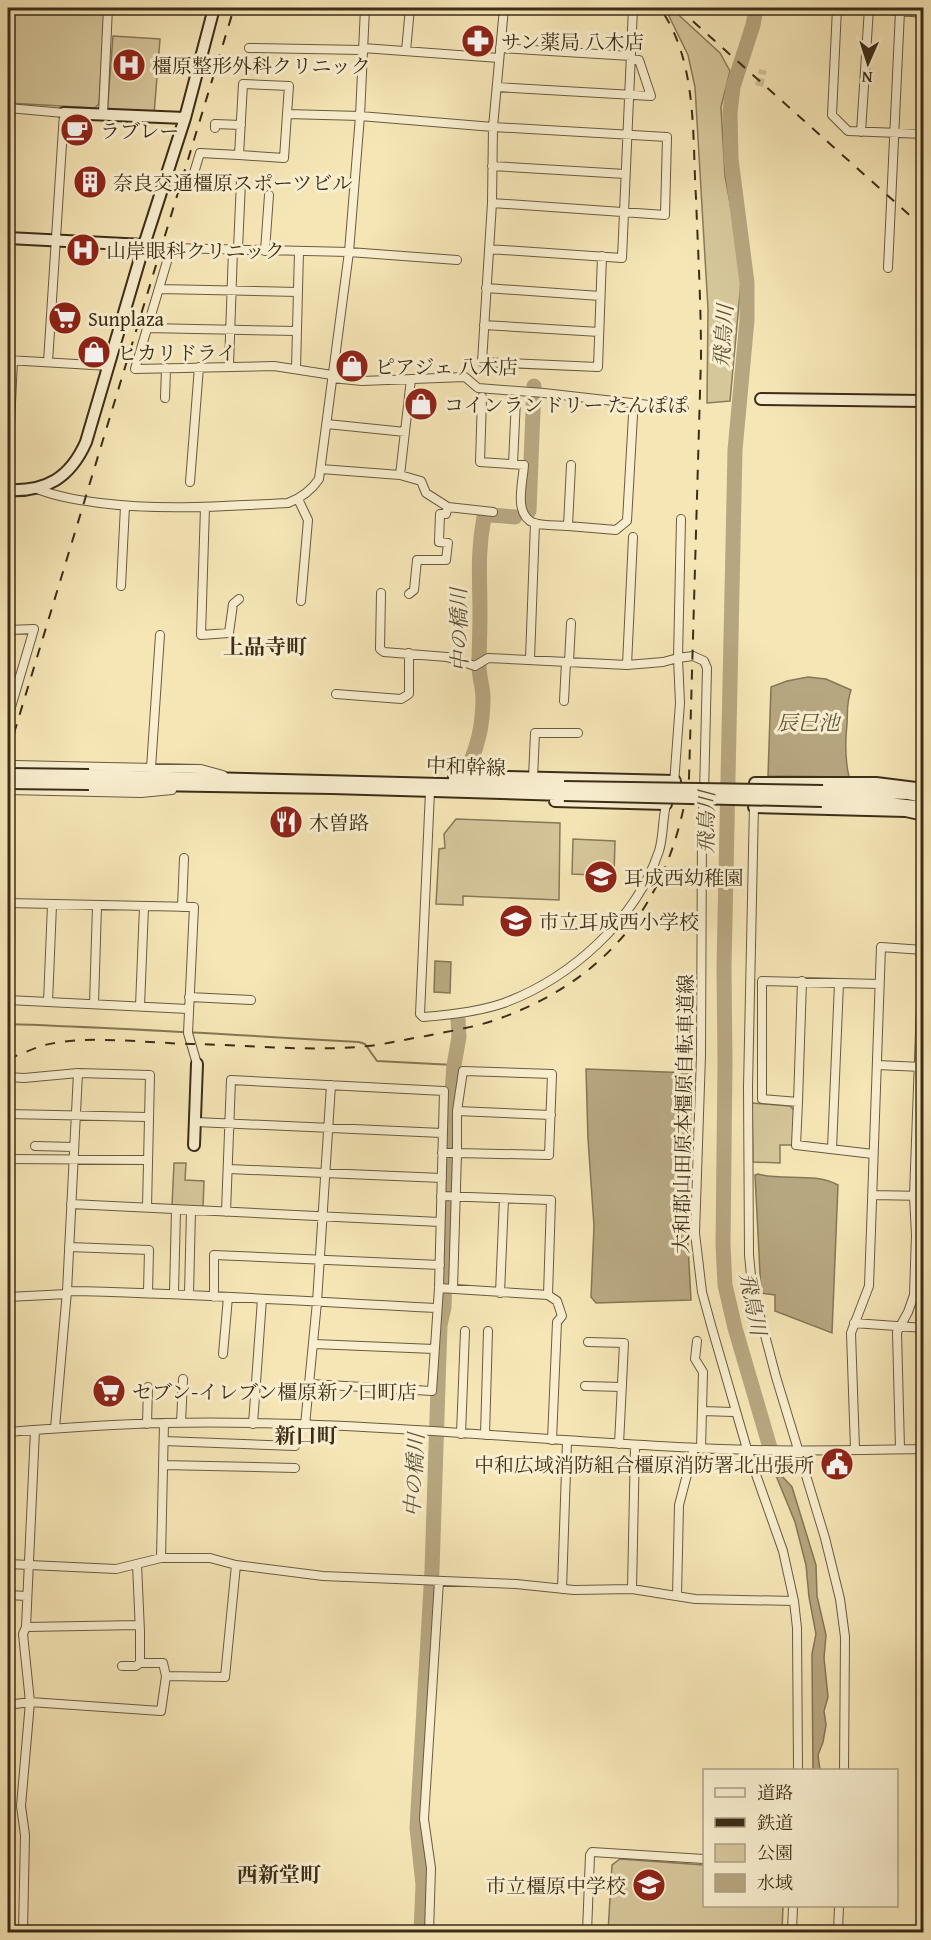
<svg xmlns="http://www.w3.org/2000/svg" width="931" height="1940" font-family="'Gentium Book Plus','Noto Serif JP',serif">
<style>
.green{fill:#d6c79b;stroke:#897a5a;stroke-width:1.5}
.water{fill:#b7a780;stroke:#867656;stroke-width:1.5}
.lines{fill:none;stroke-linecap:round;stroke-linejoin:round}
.stream{stroke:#867656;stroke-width:2}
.river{stroke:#b7a780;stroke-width:15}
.street-tunnel{stroke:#d1c196;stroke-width:8;stroke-dasharray:8 4;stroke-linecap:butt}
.street-casing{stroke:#6a5b40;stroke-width:10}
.secondary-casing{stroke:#3c2d18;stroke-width:14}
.street{stroke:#f9efd0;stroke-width:8}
.secondary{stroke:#f9efd0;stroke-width:10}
.rail{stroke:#3c2d18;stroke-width:2;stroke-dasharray:10 10;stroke-linecap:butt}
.secondary-bridge-casing{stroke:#3c2d18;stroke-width:14;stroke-linecap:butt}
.secondary-bridge{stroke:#f9efd0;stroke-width:10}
.labels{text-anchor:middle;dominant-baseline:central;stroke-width:6;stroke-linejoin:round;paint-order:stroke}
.poi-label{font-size:20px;fill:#3c2d18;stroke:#f9efd0;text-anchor:start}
.street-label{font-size:20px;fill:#3c2d18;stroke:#f9efd0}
.water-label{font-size:21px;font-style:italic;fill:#615237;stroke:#f9efd0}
.neighbourhood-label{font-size:21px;font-weight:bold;fill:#3c2d18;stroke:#f9efd0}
</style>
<rect width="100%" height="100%" fill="#f6e6b6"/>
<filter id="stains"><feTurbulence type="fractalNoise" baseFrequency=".00333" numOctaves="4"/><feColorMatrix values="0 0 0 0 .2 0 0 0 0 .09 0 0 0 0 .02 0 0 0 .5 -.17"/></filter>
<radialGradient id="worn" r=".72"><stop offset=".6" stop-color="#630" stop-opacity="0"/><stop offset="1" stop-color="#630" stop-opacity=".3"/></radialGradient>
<path class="green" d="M12,8h93l-6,96 -4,4 -87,-5v-50z
M665,8h6l49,45 10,18 -9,36 4,69 13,70 3,36 -11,119 -23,2 1,-94 -13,-222 -7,-32z
M113,36l47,3 -6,76 -47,-1z
M456,819l104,4 -1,77 -96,-4v9l-27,-1 3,-55 6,-1 -1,-14z
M573,839l42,2 -1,35 -42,-2z
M752,1103l38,3 4,4 -1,35h-13v18l-27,-1z
M174,1163h12l-1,17 19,1 -1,26 -31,-1z
M620,1859l84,6v41h79l-1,25 -43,-2v3h-131l4,-67z"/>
<path class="water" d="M808,677l18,2 25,11c-5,15 -3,20 -4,34 -2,18 -2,35 2,53l-81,-1 3,-89 16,-6z
M435,961l16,1 -1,31 -16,-1z
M586,1069l106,4 -5,155 4,72 -95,3 -5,-6 3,-71 -6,-87z
M758,1174c25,7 56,-2 80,11l-6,148 -57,-22v-16l-14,-2 -6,-118z
M768,1427l12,47 12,13 24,78 1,31 9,39 -2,23 4,39 -4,14 2,14 -3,17 -5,13 2,15h-7l-1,-116 4,-20 -7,-37 -3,-32 -11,-43 -27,-66 -6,-20z"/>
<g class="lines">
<path class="stream" d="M8,1024c117,4 234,11 351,18l6,2 12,17 77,4"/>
<path class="river" d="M756,8l-3,17 -20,62 -3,25 1,47 16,124v37l-12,130 -11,517 1,95 -2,183 2,40 10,43 36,123
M529,511l5,-125
M467,770c11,-24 16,-45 16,-72 0,-11 -4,-21 -4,-32 0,-17 1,-34 1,-51 0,-36 -3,-61 4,-98l7,-2 24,2
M421,1932l2,-47 -6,-57 15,-258 8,-245 4,-18 5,-171 5,-71 5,-28 -1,-19"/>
<path class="street-tunnel" d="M759,86l4,-16"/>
<defs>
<path id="street" d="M504,8l-11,119 -1,76 -10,159 116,5 4,-111
M837,8l-5,107 16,16 76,3
M865,8l59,5
M249,48l113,2
M363,48l136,10
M500,48l131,8
M406,51l4,-43
M497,87l154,9 -12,-36 -8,-1
M8,108l56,5 -16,249
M103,114l5,-106
M287,114l2,-28 -46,-2 -4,71 45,3 3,-44 73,2 133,11 174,10 -2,78 -173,-12
M215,128v-4l26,1
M861,132l8,-124
M492,166l133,8
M219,188l-29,-2 10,-33 39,2
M238,249l3,-68
M489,249l133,9 11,-250
M265,251l4,-56
M888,268l12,-257
M486,288l114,8
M159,289l139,3
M484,325l115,7
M147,328l150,3
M8,360l101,6
M229,366l4,-117
M296,369l3,-118
M332,375l-58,-9 -139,3 36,-121 178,4 108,8
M332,378l30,3 103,-4 13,11 66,5 140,16
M482,397l-2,65 44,3c-1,17 -11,50 10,58 10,3 24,2 34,3l3,-61
M165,398l1,-30
M327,424l78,8
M513,464l3,-65
M8,469l5,-110
M321,469l79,6 11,-96
M400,475l21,6 5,12 22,14
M190,482l9,-115
M37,489c21,8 41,11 63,14 63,8 125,3 188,0 13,-5 23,-12 31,-24l30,-227 11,-136 5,-108
M298,499l10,21 -7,81
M205,507l-4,128 28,-2 4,-29 6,-5
M681,519l-3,139 15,-2 11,5 3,7 -3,127 -2,32 -1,228 -6,178 7,59 9,33 36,124 36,102 11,50 3,27 1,142
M568,526l48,4 11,-9 6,-106
M121,586l4,-80
M381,593l-1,56 4,3 63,5 28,9 13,-8 139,7 36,-3 15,-4 2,45 -6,81
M409,594l5,-4 3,-30h29l2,-17 -9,-1 1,-28h6l2,-7 45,5
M8,630l26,-1 -26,88
M530,659l5,-136
M569,662l2,-39
M627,665l6,-128
M336,694l65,5 8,-5v-41
M564,701l2,-39
M151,768l9,-133
M11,777l3,-12 187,4 22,6
M533,778l2,-45h43
M8,790l133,3 31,-3
M430,791l-10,223 3,3c27,-2 55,-5 81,-14 67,-25 132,-83 155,-152 5,-16 3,-34 8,-50
M754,804l-6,283 1,168 3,31 24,91 49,161 15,61 5,38 -1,133
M8,903l186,4 -6,126 9,31
M182,907l2,-49
M189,997l62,3
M8,1000l180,9
M48,1002l4,-97
M94,1004l3,-98
M140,1006l4,-99
M877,1065l45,2
M463,1071l89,3 -3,81 -92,-2v-42z
M8,1077l16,1 54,-5
M798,1102l4,-121
M457,1111l94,4
M8,1114l140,3
M196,1122l246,11
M35,1146l39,1
M832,1149l7,-166
M442,1153h15l-4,136
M873,1154l-77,-9 2,-43 -36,-3v-118l117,3
M8,1159l139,1
M229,1169l213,9
M872,1195l52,1
M71,1204l369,18
M226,1212l5,-132 213,11 -5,197 -7,103 -122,-7
M69,1247l80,3 -1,42
M439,1288l109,7 3,-95 -110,-4
M67,1291c124,2 246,11 369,17
M174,1293l2,-83
M500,1293l4,-94
M189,1294l2,-84
M548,1295l9,6 5,15 -5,6 -5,118
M8,1297l59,-3
M214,1297v-42l226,10
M854,1323l70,5
M697,1341l-2,18 8,13 -2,77
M588,1342l36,1 -5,101
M314,1344l120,5
M223,1354l5,-57
M585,1386l37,1
M702,1411l31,1
M181,1423l2,-44
M147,1424l1,-37
M253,1424l9,-125
M305,1425l12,-123 14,-217
M55,1428l12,-137 11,-218 72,2 -3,132
M8,1432c52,-4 104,-8 156,-9 177,-4 357,17 534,25 75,4 150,2 226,1
M461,1434l4,-103
M485,1435l3,-104
M164,1441l131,5
M855,1449l-4,-116 18,-47 12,-339 42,3 -9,246 2,39 -2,60 -6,17 -11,20 3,117
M163,1465l132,3
M161,1558l3,-135
M8,1564l108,5 45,-11h49l26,7 87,11 193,8 58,6 58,-1 63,10 99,2
M562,1589l5,-148
M632,1589l3,-144
M8,1595l19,1
M677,1596l2,-91 15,-57
M26,1627l113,-2
M140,1663h23l3,13
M122,1666h14l4,-3v-31l-3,-68
M8,1705l22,-3 131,9 5,-35 59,1 11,-112
M23,1932l2,-97 -4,-29 9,-104 -7,-68 3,-7 9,-197
M429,1932l2,-64 -7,-49 15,-238
M587,1932l3,-77 2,-3 112,7
M792,1932l1,-26
M838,1932l1,-26"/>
<path id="secondary" d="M64,113l121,5
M8,238l136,7
M761,399l163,2
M8,490c38,2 62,-12 78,-48l58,-197 41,-127 29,-110
M89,775l475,12
M454,778l17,-2 204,5
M755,783h121l48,6
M89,784l243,4 232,7
M823,791l85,3 16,3
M555,801l111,3
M822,801l57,1 45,5
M754,807l152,4 18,4
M194,1145l3,-81"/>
</defs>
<use href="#street" class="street-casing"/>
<use href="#secondary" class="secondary-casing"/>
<use href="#street" class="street"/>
<use href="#secondary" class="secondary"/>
<path class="rail" d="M678,8l246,220
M8,753l226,-745
M8,1059c11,-4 22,-9 33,-13 43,-12 104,-3 150,-2 58,1 118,8 177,2 19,-2 38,-7 58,-10 24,-5 51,-9 75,-18 113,-42 171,-122 188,-240l12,-421c0,-53 -3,-106 -5,-159 -4,-63 2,-136 -36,-190"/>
<defs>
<path id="secondary-bridge" d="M8,774l81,1
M8,783l81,1
M564,787l259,4
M564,795l258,6"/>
</defs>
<use href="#secondary-bridge" class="secondary-bridge-casing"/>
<use href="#secondary-bridge" class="secondary-bridge"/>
</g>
<defs>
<symbol id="pharmacy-disc" viewBox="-11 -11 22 22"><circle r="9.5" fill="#8f2418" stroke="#f9efd0"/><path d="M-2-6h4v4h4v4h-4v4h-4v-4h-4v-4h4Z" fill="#fff"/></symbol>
<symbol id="hospital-disc" viewBox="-11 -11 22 22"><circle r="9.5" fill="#8f2418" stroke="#f9efd0"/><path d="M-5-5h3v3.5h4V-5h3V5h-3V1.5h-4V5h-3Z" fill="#fff"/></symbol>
<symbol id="cafe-disc" viewBox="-11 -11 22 22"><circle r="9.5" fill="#8f2418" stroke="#f9efd0"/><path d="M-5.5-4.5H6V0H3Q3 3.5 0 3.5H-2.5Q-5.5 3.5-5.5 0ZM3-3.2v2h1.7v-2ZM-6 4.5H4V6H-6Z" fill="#fff"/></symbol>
<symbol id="building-disc" viewBox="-11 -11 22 22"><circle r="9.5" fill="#8f2418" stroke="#f9efd0"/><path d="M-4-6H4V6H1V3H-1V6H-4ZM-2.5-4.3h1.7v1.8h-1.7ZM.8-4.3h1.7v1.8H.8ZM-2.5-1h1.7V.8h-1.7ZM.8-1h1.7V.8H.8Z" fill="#fff"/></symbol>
<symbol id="supermarket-disc" viewBox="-11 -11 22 22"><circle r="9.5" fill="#8f2418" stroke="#f9efd0"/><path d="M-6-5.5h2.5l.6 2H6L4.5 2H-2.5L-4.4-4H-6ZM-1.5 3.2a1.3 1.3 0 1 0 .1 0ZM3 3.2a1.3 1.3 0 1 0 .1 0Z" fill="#fff"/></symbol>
<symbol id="shop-disc" viewBox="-11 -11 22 22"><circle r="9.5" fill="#8f2418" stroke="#f9efd0"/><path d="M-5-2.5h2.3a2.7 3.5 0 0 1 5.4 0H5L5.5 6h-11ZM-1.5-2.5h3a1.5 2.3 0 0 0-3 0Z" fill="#fff"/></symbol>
<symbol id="restaurant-disc" viewBox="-11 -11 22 22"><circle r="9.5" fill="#8f2418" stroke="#f9efd0"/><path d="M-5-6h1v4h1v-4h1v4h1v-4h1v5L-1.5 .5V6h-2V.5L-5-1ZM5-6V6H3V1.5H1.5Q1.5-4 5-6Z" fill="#fff"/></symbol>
<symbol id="school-disc" viewBox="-11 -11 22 22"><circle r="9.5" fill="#8f2418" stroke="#f9efd0"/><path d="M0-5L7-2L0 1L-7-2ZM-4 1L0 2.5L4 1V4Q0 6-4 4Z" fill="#fff"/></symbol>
<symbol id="civic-disc" viewBox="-11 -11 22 22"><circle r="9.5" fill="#8f2418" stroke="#f9efd0"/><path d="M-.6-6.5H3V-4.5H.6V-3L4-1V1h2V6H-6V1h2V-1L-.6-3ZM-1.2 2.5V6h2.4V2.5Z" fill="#fff"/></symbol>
</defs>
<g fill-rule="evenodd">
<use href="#pharmacy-disc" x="459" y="22" width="38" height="38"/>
<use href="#hospital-disc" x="110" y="46" width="38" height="38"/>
<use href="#cafe-disc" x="58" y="111" width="38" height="38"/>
<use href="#building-disc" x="71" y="163" width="38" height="38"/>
<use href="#hospital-disc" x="64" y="231" width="38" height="38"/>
<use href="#supermarket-disc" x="46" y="299" width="38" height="38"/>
<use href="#shop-disc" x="75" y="333" width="38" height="38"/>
<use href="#shop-disc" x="333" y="347" width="38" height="38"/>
<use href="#shop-disc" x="402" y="385" width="38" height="38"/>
<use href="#restaurant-disc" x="267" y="803" width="38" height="38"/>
<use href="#school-disc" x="582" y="858" width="38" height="38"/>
<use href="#school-disc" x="497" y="902" width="38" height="38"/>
<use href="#supermarket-disc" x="90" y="1372" width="38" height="38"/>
<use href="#civic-disc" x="818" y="1445" width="38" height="38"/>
<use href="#school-disc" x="630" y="1866" width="38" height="38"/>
</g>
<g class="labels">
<g class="poi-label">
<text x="501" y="41">サン薬局 八木店</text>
<text x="152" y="65">橿原整形外科クリニック</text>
<text x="100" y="130">ラブレー</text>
<text x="113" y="182">奈良交通橿原スポーツビル</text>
<text x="106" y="250">山岸眼科クリニック</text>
<text x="88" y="318">Sunplaza</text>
<text x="117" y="352">ヒカリドライ</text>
<text x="375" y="366">ピアジェ 八木店</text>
<text x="444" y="404">コインランドリー たんぽぽ</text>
<text x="309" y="822">木曽路</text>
<text x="624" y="877">耳成西幼稚園</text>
<text x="539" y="921">市立耳成西小学校</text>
<text x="132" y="1391">セブン-イレブン橿原新ノ口町店</text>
<text x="814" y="1464" text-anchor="end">中和広域消防組合橿原消防署北出張所</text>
<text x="626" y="1885" text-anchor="end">市立橿原中学校</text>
</g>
<g class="street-label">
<text transform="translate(466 766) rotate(2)">中和幹線</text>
<text transform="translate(683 1114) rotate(-89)">大和郡山田原本橿原自転車道線</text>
</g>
<g class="water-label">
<text transform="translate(723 336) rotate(-86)">飛鳥川</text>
<text transform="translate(459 630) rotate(-91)">中の橋川</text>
<text x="808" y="722">辰巳池</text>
<text transform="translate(706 822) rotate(-89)">飛鳥川</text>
<text transform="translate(753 1304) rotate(79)">飛鳥川</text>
<text transform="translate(414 1475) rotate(-87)">中の橋川</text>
</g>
<g class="neighbourhood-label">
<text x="265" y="646">上品寺町</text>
<text x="306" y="1435">新口町</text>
<text x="279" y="1874">西新堂町</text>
</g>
</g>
<rect width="931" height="1940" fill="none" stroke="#f6e6b6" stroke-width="30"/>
<rect x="9" y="9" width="913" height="1922" fill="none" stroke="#3c2d18" stroke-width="3"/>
<rect x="15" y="15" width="901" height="1910" fill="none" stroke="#3c2d18" stroke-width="1.5"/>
<rect x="703" y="1769" width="195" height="138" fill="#f9efd0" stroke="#ada186" stroke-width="1.5"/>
<rect x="715" y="1788" width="30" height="9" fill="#f9efd0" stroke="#ada186" stroke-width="1.5"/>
<text x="757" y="1799" font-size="18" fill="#3c2d18">道路</text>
<rect x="715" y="1818" width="30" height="9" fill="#3c2d18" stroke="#ada186" stroke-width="1.5"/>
<text x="757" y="1829" font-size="18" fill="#3c2d18">鉄道</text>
<rect x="715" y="1844" width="30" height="18" fill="#d6c79b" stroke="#ada186" stroke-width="1.5"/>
<text x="757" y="1859" font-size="18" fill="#3c2d18">公園</text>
<rect x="715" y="1874" width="30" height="18" fill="#b7a780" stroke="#ada186" stroke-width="1.5"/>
<text x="757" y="1889" font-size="18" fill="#3c2d18">水域</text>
<g transform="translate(868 63) rotate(183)" stroke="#f9efd0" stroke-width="4.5" paint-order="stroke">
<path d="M0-4.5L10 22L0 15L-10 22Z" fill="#3c2d18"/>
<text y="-9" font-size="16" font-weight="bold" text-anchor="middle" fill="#3c2d18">N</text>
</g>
<rect width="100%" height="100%" filter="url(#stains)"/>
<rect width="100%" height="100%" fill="url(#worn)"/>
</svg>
